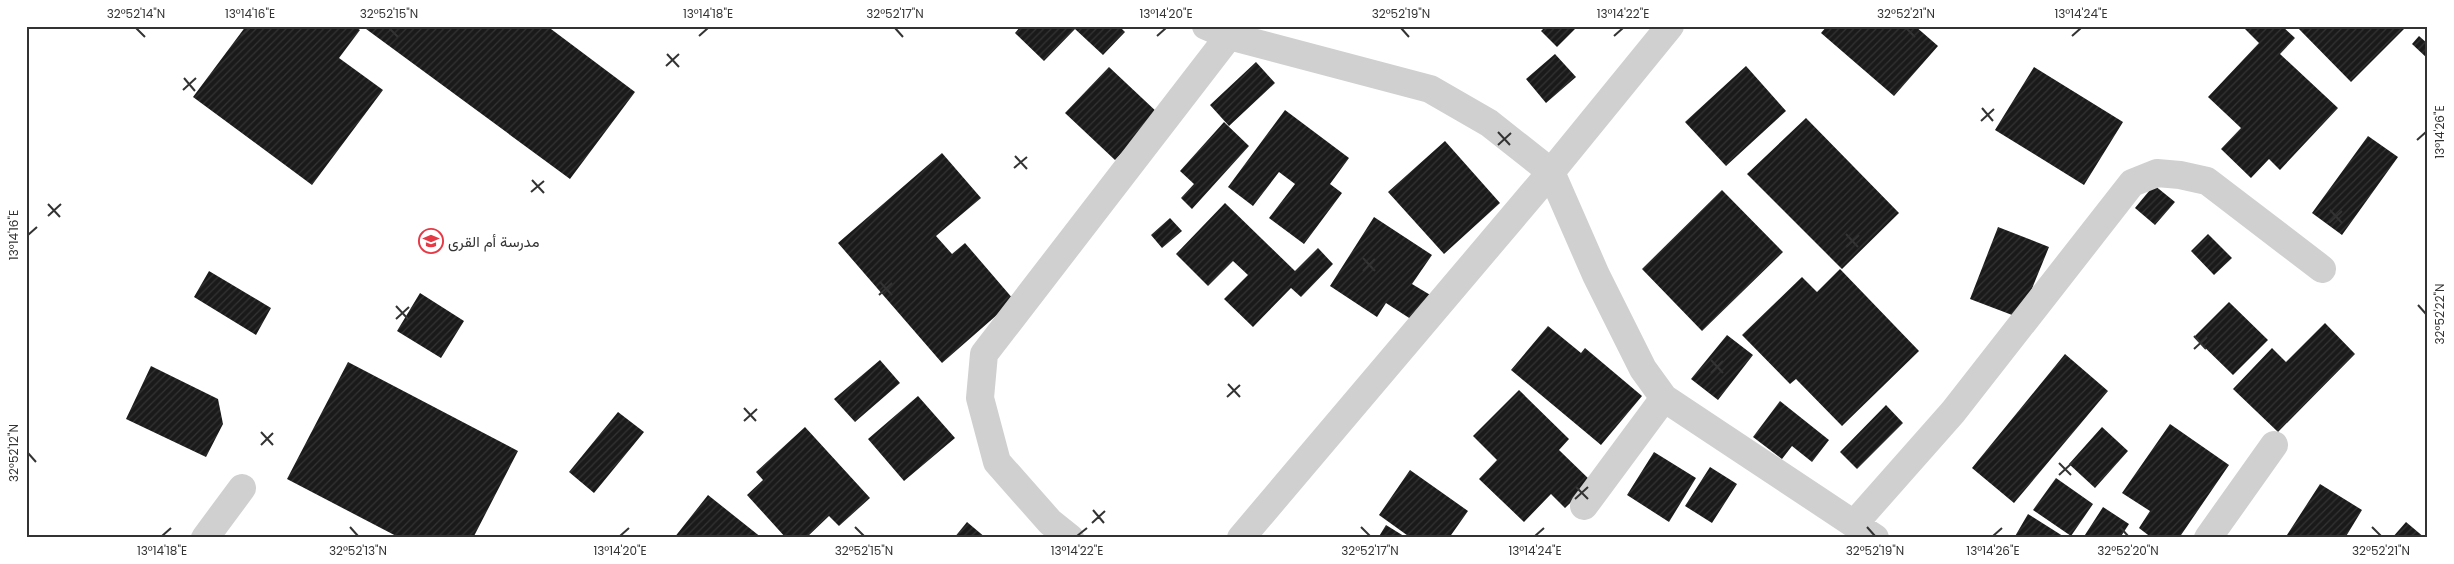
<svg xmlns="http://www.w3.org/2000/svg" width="2454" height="564" font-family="Poppins,Vazirmatn,sans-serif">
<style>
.building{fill:url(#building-hatch)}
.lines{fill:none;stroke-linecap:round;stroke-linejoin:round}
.minor{stroke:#d0d0d0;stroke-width:28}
.ticks{fill:none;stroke:#333;stroke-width:2}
.labels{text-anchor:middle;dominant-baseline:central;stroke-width:5;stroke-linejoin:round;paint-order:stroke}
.poi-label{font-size:15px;fill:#333;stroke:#fff;text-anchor:start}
.neatline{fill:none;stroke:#333;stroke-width:2}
.ticks-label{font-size:12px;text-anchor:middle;fill:#333}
</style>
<defs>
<pattern id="building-hatch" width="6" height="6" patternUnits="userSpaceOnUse" patternTransform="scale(1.25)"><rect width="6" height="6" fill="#1a1a1a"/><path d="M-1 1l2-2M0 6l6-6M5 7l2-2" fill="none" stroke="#333"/></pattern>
</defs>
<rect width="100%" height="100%" fill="#fff"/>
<path class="building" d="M246,26h108l6,4 -21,28 44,32 -71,95 -119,-88z
M362,26h185l88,66 -65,87z
M1021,26h98l6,6 -22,23 -28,-26 -31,32 -29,-28z
M1546,26h32l-21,21 -16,-16z
M1827,26h88l23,20 -44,50 -73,-63z
M2242,26h40l13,12 -15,16 58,54 -58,62 -11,-11 -18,19 -30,-29 20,-21 -33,-31 51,-54z
M2296,26h111l-56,56z
M2419,36l9,8v15l-16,-15z
M1555,54l21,23 -30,26 -20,-24z
M1256,62l19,21 -46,43 -19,-21z
M1746,66l40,45 -60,55 -41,-44z
M1109,67l50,47 -44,46 -50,-47z
M2034,67l89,55 -39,63 -89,-55z
M1285,110l64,48 -19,26 12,9 -38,51 -35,-26 26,-34 -16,-12 -26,34 -25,-19z
M1806,118l93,95 -57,56 -95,-95z
M1224,122l25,24 -57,63 -11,-11 13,-14 -14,-13z
M2368,136l30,21 -56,78 -30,-22z
M1445,141l55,62 -56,51 -56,-62z
M942,153l39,45 -45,38 16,18 13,-11 49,57 -72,63 -104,-120z
M2154,185l21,17 -20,23 -20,-17z
M1722,190l61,62 -81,79 -60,-62z
M1225,203l70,68 23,-23 15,16 -32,33 -10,-9 -38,39 -29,-28 24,-24 -15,-14 -25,25 -32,-32z
M1374,217l58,38 -20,29 25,15 -17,26 -34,-22 -9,14 -47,-31z
M1170,218l12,13 -20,17 -11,-13z
M1998,227l51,20 -29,71 -50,-19z
M2208,234l24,24 -18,17 -23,-24z
M1840,269l79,82 -77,75 -46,-47 -6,5 -48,-49 60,-58 15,15z
M209,271l62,37 -15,27 -62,-38z
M420,293l44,28 -23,37 -44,-27z
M2229,302l39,38 -35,35 -39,-38z
M2325,323l30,31 -77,78 -45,-43 39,-41 14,14z
M1548,326l33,27 4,-5 57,48 -41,49 -90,-75z
M1727,335l26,20 -35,45 -27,-21z
M2065,354l43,37 -94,112 -42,-35z
M880,360l20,23 -45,39 -21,-23z
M348,362l170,89 -45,87h-73l-113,-59z
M151,366l67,33 5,25 -17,33 -80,-38z
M1519,390l50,49 -10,11 33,32 -27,26 -14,-14 -27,28 -45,-43 18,-19 -24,-24z
M918,396l37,42 -51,43 -36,-42z
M1780,401l49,39 -17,22 -20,-16 -10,13 -29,-22z
M1886,405l17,18 -46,46 -17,-17z
M618,412l26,20 -50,61 -25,-21z
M2170,424l59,41 -50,73h-27l-13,-10 11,-17 -28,-18z
M805,427l65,71 -31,28 -10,-10 -23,22h-20l-39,-43 16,-15 -7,-8z
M2102,427l26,24 -33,37 -26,-24z
M1654,452l42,26 -27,44 -42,-27z
M1710,467l27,17 -25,39 -27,-17z
M1410,470l58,41 -19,27h-38l-32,-23z
M2056,478l37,26 -22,32 -38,-26z
M2320,484l42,26 -17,28h-60z
M708,495l54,43h-88z
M2103,507l26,17 -9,14h-37z
M2028,514l38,24h-52z
M967,522l19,16h-32z
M2406,522l19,16h-33z
M1386,525l21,13h-29z"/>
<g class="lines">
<path class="minor" d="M1206,26l23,10 201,53 59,34 62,49 45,103 47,94 21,29 211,140
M1584,506l80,-108
M1854,524l99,-112 179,-229 25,-10 23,2 27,6 115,88
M205,538l37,-50
M1070,538l-20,-16 -53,-60 -17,-64 4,-44 245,-318 12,-10
M1241,538l310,-366 119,-146
M2208,538l66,-93"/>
</g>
<path class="ticks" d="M136,28l9,9M389,28l9,9M895,28l8,9M1401,28l8,9M1906,28l9,9M241,36l9,-8M699,36l9,-8M1157,36l9,-8M1614,36l9,-8M2072,36l9,-8M667,54l12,13M666,66l13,-12M184,78l11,13M183,90l13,-12M1982,108l11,13M1981,121l13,-12M1498,132l12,13M2417,140l9,-8M1498,145l13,-12M1015,156l12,13M1014,168l13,-11M532,180l12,13M531,192l13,-11M48,204l12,13M2330,210l12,13M48,216l13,-12M2329,223l13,-12M1846,234l12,13M28,235l9,-8M1846,247l13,-12M1363,258l12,13M1363,271l12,-12M880,282l12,13M879,295l13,-12M2418,305l8,9M396,306l12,13M396,319l13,-12M2194,336l12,13M2194,349l13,-12M1711,360l12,13M1711,373l12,-12M1228,384l12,13M1227,397l13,-12M744,408l12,13M744,421l13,-12M261,432l12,13M261,445l12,-12M28,453l8,9M2059,463l12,12M2059,475l13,-12M1576,487l12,12M1575,499l13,-12M1093,510l11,13M1092,523l13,-12M350,527l8,9M855,527l9,9M1361,527l9,9M1867,527l8,9M2120,527l8,9M2372,527l9,9M162,536l9,-8M620,536l9,-8M1077,536l10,-8M1535,536l9,-8M1993,536l9,-8"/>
<defs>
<symbol id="school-ring" viewBox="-11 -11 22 22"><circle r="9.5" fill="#fff" stroke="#e63946" stroke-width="1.5"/><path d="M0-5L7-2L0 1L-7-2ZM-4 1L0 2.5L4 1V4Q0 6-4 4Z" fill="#e63946"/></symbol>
</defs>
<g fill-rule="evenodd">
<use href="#school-ring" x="417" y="227" width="28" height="28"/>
</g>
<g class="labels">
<g class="poi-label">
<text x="448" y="241">مدرسة أم القرى</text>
</g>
</g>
<rect width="2454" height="564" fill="none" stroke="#ffffff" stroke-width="55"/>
<rect x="28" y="28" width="2398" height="508" class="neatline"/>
<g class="ticks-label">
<text x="136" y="18">32°52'14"N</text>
<text x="250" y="18">13°14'16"E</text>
<text x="389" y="18">32°52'15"N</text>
<text x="708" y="18">13°14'18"E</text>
<text x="895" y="18">32°52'17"N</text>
<text x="1166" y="18">13°14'20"E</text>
<text x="1401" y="18">32°52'19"N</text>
<text x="1623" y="18">13°14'22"E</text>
<text x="1906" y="18">32°52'21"N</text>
<text x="2081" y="18">13°14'24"E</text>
<text transform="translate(2440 132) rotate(-90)" y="4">13°14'26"E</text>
<text transform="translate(14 235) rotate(-90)" y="4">13°14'16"E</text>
<text transform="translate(2440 314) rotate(-90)" y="4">32°52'22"N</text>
<text transform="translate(14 453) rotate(-90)" y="4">32°52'12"N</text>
<text x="162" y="555">13°14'18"E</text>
<text x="358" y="555">32°52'13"N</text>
<text x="620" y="555">13°14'20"E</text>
<text x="864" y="555">32°52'15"N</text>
<text x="1077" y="555">13°14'22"E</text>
<text x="1370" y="555">32°52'17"N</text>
<text x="1535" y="555">13°14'24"E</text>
<text x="1875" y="555">32°52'19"N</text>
<text x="1993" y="555">13°14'26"E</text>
<text x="2128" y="555">32°52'20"N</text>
<text x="2381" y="555">32°52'21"N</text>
</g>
</svg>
